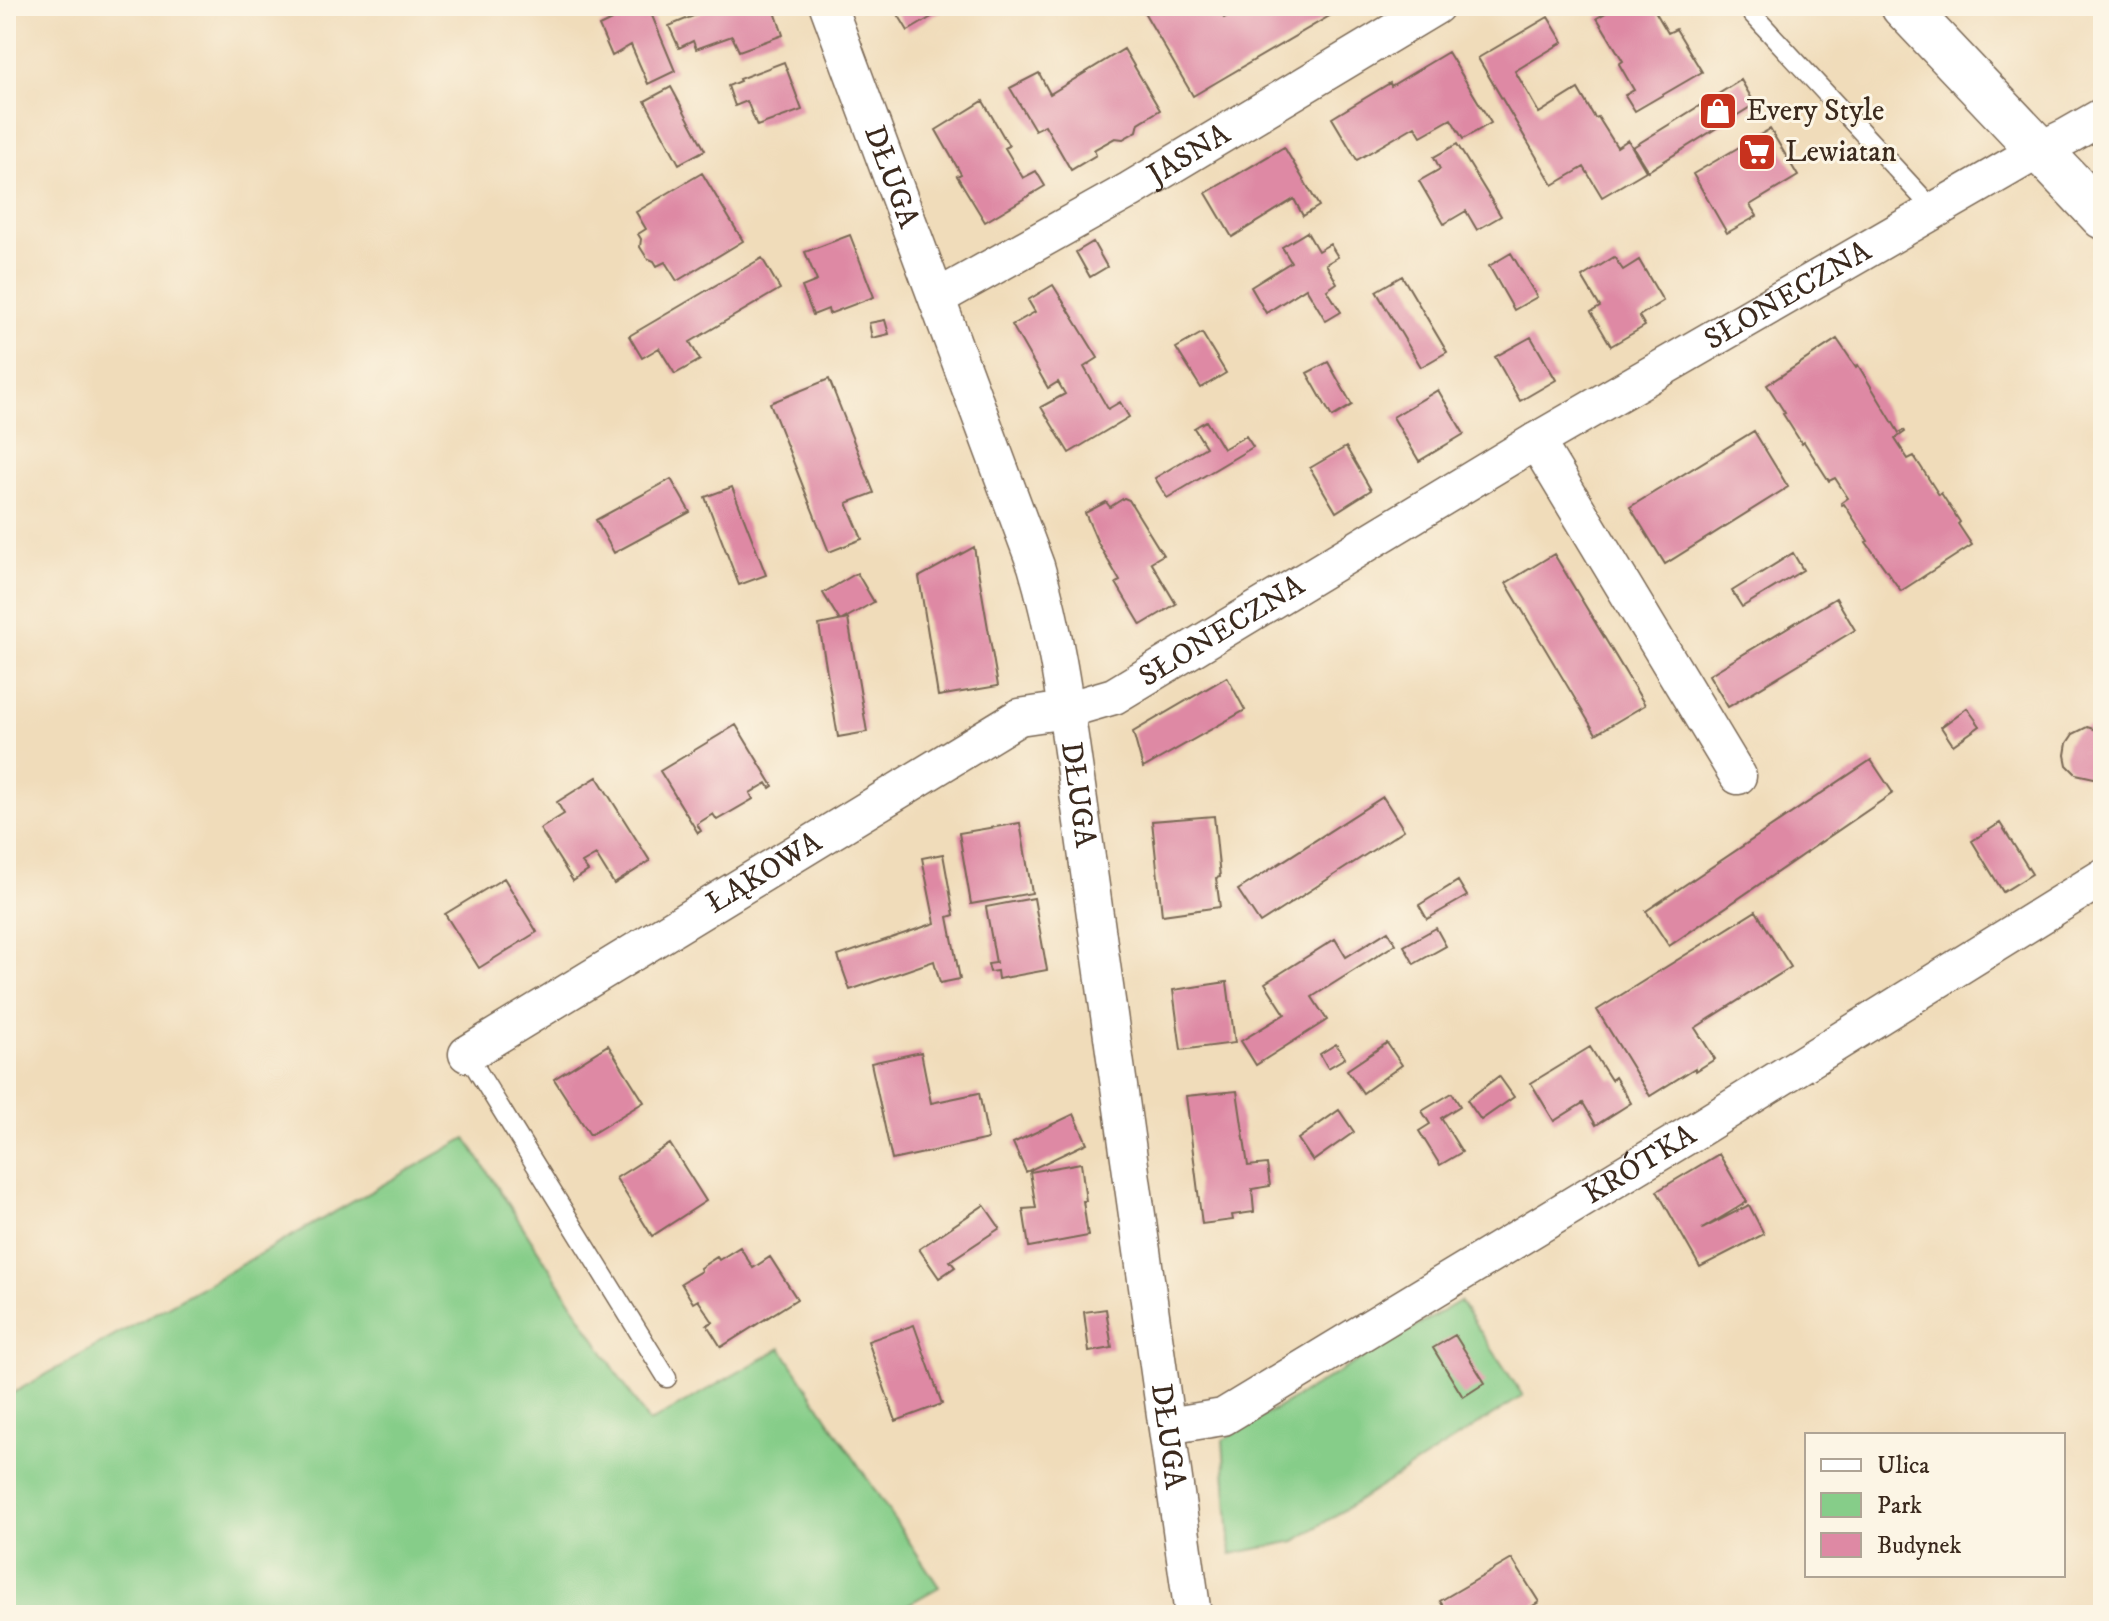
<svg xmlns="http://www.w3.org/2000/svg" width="2109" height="1621" font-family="'IM FELL DW Pica',serif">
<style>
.green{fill:#86cd89;stroke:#607c54;stroke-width:2}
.building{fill:#de89a4}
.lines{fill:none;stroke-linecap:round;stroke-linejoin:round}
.lane-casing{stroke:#7a6855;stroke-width:21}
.street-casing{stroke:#7a6855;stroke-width:39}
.secondary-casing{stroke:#7a6855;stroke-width:47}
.lane{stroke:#fff;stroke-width:18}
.street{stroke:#fff;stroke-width:36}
.secondary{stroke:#fff;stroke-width:44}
.labels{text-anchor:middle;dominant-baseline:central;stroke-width:6;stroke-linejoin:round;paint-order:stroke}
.poi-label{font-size:30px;fill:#3b2a1e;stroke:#fcf5e5;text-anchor:start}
.street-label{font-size:30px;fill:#3b2a1e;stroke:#fcf5e5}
</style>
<rect width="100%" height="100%" fill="#fcf5e5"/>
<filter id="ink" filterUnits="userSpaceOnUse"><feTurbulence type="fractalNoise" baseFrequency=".0125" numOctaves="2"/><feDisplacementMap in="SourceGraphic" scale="16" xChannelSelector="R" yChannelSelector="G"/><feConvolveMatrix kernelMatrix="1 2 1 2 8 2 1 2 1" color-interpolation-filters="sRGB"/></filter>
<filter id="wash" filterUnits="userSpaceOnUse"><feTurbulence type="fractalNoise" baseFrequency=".006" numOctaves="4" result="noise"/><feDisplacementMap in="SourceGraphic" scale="32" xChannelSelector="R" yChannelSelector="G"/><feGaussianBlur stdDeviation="1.8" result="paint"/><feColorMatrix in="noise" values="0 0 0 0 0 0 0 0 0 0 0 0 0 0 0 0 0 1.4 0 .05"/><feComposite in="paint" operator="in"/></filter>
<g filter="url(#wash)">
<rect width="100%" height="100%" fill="#f0dcba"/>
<path class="green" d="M466,1138l183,285 132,-75 158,239 -50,28h-883v-218z
M1460,1301l63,95 -228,145 -64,13 -8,-114z"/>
<g id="blocks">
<path class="building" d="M640,6h8l27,65 -27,13 -17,-39 -19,11 -13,-30z
M706,6h67l10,29 -44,16 -7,-15 -36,13 -3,-8 -14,7 -10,-22 39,-16z
M893,6h57l-42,25z
M1154,6h62l8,12 21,-12h96l2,2 -150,88 -49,-84z
M1618,6h34l16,27 8,-4 26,43 -67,39 -10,-16 9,-5 -15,-26 4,-3 -26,-43z
M1548,17l15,25 -48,29 24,42 39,-24 17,29 3,-1 19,30 11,-7 18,31 -44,26 -18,-30 -31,18 -75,-127z
M1124,49l36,61 -21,13 -2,8 -14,8 -8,-1 -20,11 -1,1 2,5 -25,15 -26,-45 -10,5 -25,-42 29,-15 11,21z
M1448,52l43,71 -28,16 -12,-20 -30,17 -6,-10 -58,34 -25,-42 58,-35 1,3z
M784,62l18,48 -45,16 -10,-25 -12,5 -7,-20 12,-5 -1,-2z
M1741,80l14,24 -107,67 -15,-24z
M671,87l34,63 -26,14 -34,-63z
M983,101l26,45 -4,2 18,30 13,-7 9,15 -60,36 -28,-46 4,-2 -25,-44z
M1770,129l28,47 -48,29 7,11 -30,17 -34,-59z
M1457,144l44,72 -24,14 -11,-19 -22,13 -25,-43 21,-12 -6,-12z
M1284,147l35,59 -16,10 -9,-17 -62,38 -26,-44z
M702,173l41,68 -66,40 -12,-19 -8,4 -3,-5 -7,-3 -7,-11 1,-8 -3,-5 8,-5 -10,-17z
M1307,232l11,19 12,-7 8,13 -12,7 11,19 -10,7 14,22 -15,9 -20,-33 -40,25 -15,-26 40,-25 -9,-15z
M850,235l24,62 -45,17 -1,-5 -15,6 -11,-28 15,-6 -12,-29z
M1093,242l14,25 -17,10 -14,-25z
M1511,253l26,44 -23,13 -25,-44z
M1614,257l9,13 16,-10 24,41 -24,15 6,10 -34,20 -20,-34 9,-5 -18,-30z
M762,258l18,31 -90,53 10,18 -25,14 -16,-26 -17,10 -13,-22z
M1402,276l45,76 -26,15 -45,-76z
M1053,285l45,73 -14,9 24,42 12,-7 9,15 -60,36 -28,-46 24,-13 -7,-12 -10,6 -36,-63 23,-13 -7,-12z
M885,320l4,14 -17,4 -3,-15z
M1202,333l24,40 -25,15 -25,-40z
M1531,337l25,43 -36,21 -25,-44z
M1837,339l19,28 2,-2 41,68 5,-3 1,2 -10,7 13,20 6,-3 25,39 2,-2 19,29 -2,2 14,21 -71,46 -35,-49 2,-1 -24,-37 -2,1 -1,-2 7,-5 -13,-20 -6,3 -25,-39 -2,2 -19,-30 2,-1 -18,-28z
M1328,362l24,43 -20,12 -25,-44z
M829,379l45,114 -27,10 15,36 -33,13 -59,-149z
M1438,390l26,44 -45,27 -26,-44z
M1206,421l17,28 23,-13 7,11 -86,51 -12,-20 51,-31 -12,-19z
M1754,431l34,56 -123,77 -35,-57z
M1346,447l25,43 -35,22 -26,-44z
M671,479l19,33 -76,41 -18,-33z
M732,487l34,88 -27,10 -34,-88z
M1124,498l5,2 34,55 -12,7 25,42 -35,21 -25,-42 4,-2 -22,-38 -13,-30 21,-11 4,5z
M974,547l24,139 -60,10 -19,-119z
M1793,553l10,17 -61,37 -10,-16z
M1554,554l91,151 -49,29 -90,-151z
M857,573l17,29 -34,19 -17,-28z
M1836,598l19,32 -127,77 -19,-32z
M848,619l19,113 -29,5 -19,-112z
M1227,677l18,33 -102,58 -10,-36z
M1967,708l13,18 -27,19 -12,-18z
M736,725l37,61 -3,2 -3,-5 -17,10 3,6 -36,21 -4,-6 -16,10 4,7 -3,2 -38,-62z
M2087,727l16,5v43l-9,3 -18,-4 -9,-9 -2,-10 2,-12 6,-9z
M1871,760l22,33 -224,153 -23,-35z
M597,777l53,84 -36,23 -18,-29 -14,8 6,8 -15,10 -33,-52 24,-15 -7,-12z
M1383,797l21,33 -144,93 -22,-33z
M1214,816l6,61 -4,1 4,29 -58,8 -10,-94z
M1020,823l12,70 -61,11 -12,-71z
M2000,823l32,51 -29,18 -31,-51z
M943,854l11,61 -6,2 12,62 -20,4 -6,-22 -84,29 -12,-34 97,-33 -13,-65z
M504,878l33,54 -58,36 -34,-54z
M1458,881l9,15 -40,23 -8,-14z
M1034,898l13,72 -49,9 -1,-8 -7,1 -2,-8 8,-1 -10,-56z
M1756,911l35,56 -96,61 20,31 -19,12 -1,-3 -45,28 -53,-86z
M1436,928l10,18 -32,18 -10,-18z
M1388,931l8,13 -84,53 15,23 -71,45 -15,-24 44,-27 -20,-31 70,-44 11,18z
M1227,982l8,61 -54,7 -8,-60z
M1387,1043l15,22 -39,28 -16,-23z
M1336,1044l9,14 -17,10 -8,-14z
M608,1045l36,57 -54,33 -36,-56z
M1590,1047l21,33 4,-3 16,26 -35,22 -13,-22 -29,18 -23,-38z
M921,1052l10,51 48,-10 9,46 -96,21 -21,-97z
M1499,1076l15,21 -33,23 -14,-20z
M1237,1091l11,75 19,-2 3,22 -18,3 2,23 -22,3 1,5 -31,4 -16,-128z
M1452,1093l8,13 -19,12 21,34 -22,13 -21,-34 11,-7 -8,-13z
M1339,1110l15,22 -41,29 -15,-22z
M1074,1114l13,29 -61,29 -13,-29z
M670,1144l36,57 -54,35 -36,-58z
M1719,1154l28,48 -45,27 47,-24 15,29 -64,33 -43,-76z
M1081,1163l5,38h-3l5,35 -59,11 -6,-38 13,-1 -6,-36z
M984,1205l16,23 -50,33 5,6 -16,11 -20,-29z
M740,1247l13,21 17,-11 27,42 -76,48 -14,-22 6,-3 -15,-22 -5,3 -12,-20 20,-12 -1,-3 17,-11 2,3z
M1106,1309l6,39 -23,4 -5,-40z
M914,1325l28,79 -46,17 -28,-80z
M1455,1335l30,48 -22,14 -30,-49z
M1512,1559l27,43 -21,13h-69l-9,-14z"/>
</g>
</g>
<g filter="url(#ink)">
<use href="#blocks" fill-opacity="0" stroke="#7a6855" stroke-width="2"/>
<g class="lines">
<defs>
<path id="lane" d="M1745,6l189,204
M467,1054l200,324"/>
<g id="street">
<path id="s1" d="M828,6l208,560c20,67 29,136 39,206l118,843"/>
<path id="s2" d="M937,298l193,-108 306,-184"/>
<path d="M1536,441l202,335"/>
<path id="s3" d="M467,1054l552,-337 47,-7 48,-14 422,-255 503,-291 29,-14 35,-20"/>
<path id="s4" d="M1167,1426l56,-9 472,-286 408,-254"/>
</g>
<path id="secondary" d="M1903,6l200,211"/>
</defs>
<use href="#lane" class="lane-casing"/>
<use href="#street" class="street-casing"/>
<use href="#secondary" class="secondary-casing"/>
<use href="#lane" class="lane"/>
<use href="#street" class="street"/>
<use href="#secondary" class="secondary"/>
</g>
</g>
<defs>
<symbol id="shop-square" viewBox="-11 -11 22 22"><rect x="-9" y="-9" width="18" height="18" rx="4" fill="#c8321e" stroke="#fcf5e5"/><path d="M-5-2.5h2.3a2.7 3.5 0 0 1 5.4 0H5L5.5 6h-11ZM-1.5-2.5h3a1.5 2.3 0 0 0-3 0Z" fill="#fff"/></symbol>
<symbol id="supermarket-square" viewBox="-11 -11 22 22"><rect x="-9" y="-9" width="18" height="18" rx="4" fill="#c8321e" stroke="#fcf5e5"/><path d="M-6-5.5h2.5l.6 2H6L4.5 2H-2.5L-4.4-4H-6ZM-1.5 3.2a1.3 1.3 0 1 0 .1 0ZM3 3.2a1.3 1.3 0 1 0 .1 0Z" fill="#fff"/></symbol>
</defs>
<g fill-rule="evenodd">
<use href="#shop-square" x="1696" y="89" width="44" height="44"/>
<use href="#supermarket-square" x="1735" y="130" width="44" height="44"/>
</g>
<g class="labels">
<g class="poi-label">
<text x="1746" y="111">Every Style</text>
<text x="1785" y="152">Lewiatan</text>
</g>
<g class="street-label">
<text stroke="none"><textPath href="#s2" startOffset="290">JASNA</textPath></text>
<text stroke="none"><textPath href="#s1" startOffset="182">DŁUGA</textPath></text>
<text stroke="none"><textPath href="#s3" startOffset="1528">SŁONECZNA</textPath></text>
<text stroke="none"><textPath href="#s3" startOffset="870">SŁONECZNA</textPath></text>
<text stroke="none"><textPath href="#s1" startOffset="830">DŁUGA</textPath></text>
<text stroke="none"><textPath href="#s3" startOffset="348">ŁĄKOWA</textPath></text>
<text stroke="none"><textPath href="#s4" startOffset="544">KRÓTKA</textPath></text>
<text stroke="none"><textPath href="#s1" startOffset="1478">DŁUGA</textPath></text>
</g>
</g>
<rect width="2109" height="1621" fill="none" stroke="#fcf5e5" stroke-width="32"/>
<rect x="1805" y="1433" width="260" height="144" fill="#fcf5e5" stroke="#afa495" stroke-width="2"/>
<rect x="1821" y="1459" width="40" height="12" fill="#ffffff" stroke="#afa495" stroke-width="2"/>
<text x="1877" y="1473" font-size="24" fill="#3b2a1e">Ulica</text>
<rect x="1821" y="1493" width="40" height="24" fill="#86cd89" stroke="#afa495" stroke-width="2"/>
<text x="1877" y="1513" font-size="24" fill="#3b2a1e">Park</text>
<rect x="1821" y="1533" width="40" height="24" fill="#de89a4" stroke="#afa495" stroke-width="2"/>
<text x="1877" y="1553" font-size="24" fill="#3b2a1e">Budynek</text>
</svg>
